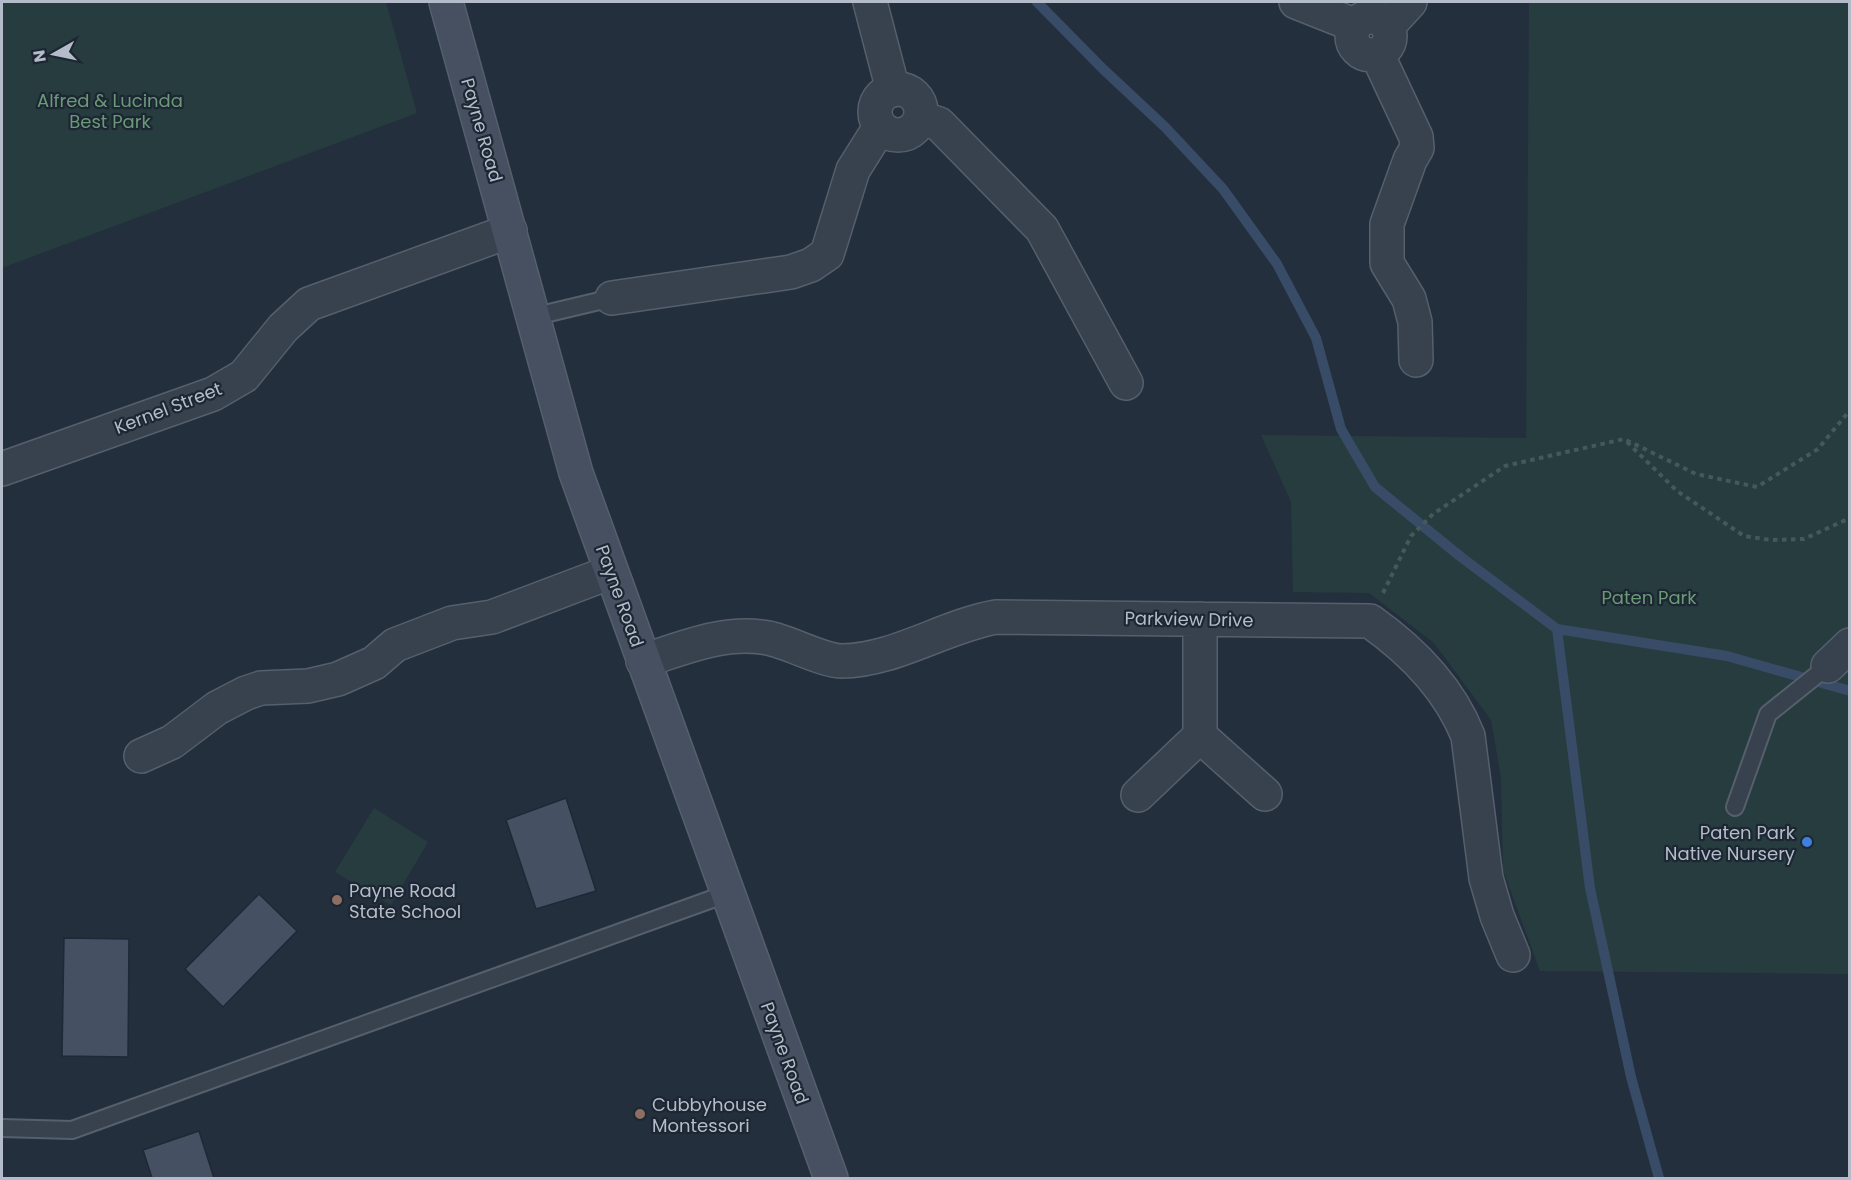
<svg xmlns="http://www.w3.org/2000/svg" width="1851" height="1180" font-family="Poppins,sans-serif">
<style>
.green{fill:#263c3f}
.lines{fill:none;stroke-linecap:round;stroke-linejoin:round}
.stream{stroke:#394c67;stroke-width:10}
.building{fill:#455162;stroke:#1f2835;stroke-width:1.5}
.service-casing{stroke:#565f6c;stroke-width:20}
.minor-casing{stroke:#565f6c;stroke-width:36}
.secondary-casing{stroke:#565f6c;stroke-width:36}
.path{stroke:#44595c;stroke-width:4;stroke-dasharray:4.5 4.5;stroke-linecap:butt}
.service{stroke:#38414e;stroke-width:16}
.minor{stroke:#38414e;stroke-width:33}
.secondary{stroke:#465061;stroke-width:33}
.shop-dot{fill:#3f7fe0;stroke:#1d2633;stroke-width:2}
.education-dot{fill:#8d6e63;stroke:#1d2633;stroke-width:2}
.labels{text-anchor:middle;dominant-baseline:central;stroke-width:4.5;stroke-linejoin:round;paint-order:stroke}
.park-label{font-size:18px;fill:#6b9a76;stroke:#1d2633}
.street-label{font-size:18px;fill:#b4bcc9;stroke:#1d2633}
.poi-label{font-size:18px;fill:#b4bcc9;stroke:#1d2633;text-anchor:start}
</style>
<rect width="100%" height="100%" fill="#242f3e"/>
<path class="green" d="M2,2h384l31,111 -415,155z
M1529,2h320v972l-309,-3 -37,-101 -2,-92 -10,-58 -57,-77 -65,-50 -76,-1 -2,-90 -30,-67 265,3z
M374,808l54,34 -37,63 -56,-33z"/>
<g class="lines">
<path class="stream" d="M1037,2l66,67 62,58 58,62 54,75 39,74 25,91 34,58 86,70 96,72 170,27 123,35
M1557,629l33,259 41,189 28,101"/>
</g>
<path class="building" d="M566,798l30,93 -60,18 -30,-89z
M259,894l38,37 -74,76 -38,-38z
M64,938l65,1 -1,118 -66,-1z
M199,1131l15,47h-62l-9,-28z"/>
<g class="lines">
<defs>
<path id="service" d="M532,317l80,-19
M1735,807l33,-93 60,-48
M2,1128l70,2 654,-236"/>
<path id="minor" d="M870,2l23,88
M1296,2l58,23
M1352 36a19 19 0 1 1 38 0a19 19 0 1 1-38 0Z
M1388,26l22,-24
M1377,54l39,83 1,11 -7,12 -23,64v39l22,36 6,23 1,38
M875 112a23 23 0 1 1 46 0a23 23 0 1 1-46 0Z
M921,118l18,6 103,105 84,154
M612,298l179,-26 20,-7 16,-11 26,-84 27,-43
M2,469l211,-75 31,-18 39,-48 26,-24 201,-73
M643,661c40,-13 82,-31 125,-23 21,4 55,23 74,23 51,0 103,-35 154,-44l374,4c41,29 79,67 98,115l18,142 11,38 16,39
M1828,666l22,-21
M1200,736v-117
M141,756l31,-14 45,-34 29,-15 15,-5 47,-2 30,-7 36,-16 21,-18 57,-22 40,-6 119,-45
M1138,795l62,-59 65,58"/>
<path id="secondary" d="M446,2l130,471 255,705"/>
</defs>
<use href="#service" class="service-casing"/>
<use href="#minor" class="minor-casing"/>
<use href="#secondary" class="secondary-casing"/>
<path class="path" d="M1627,442l50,49 67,45 27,4 33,-1 46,-21
M1383,593l28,-57 22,-22 72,-48 119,-27 72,35 61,13 61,-38 32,-39"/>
<use href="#service" class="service"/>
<use href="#minor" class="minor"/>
<use href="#secondary" class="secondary"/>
</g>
<circle class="shop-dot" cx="1807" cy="842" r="6"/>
<g class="education-dot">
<circle cx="337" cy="900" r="6"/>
<circle cx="640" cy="1114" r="6"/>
</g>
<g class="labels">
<g class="park-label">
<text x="110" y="100">Alfred &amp; Lucinda<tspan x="110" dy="21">Best Park</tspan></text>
<text x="1649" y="597">Paten Park</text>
</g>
<g class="street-label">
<text transform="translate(482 130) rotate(74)">Payne Road</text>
<text transform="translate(168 408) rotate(-21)">Kernel Street</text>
<text transform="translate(620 596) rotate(70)">Payne Road</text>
<text transform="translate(1189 619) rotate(1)">Parkview Drive</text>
<text transform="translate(785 1053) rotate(70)">Payne Road</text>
</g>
<g class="poi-label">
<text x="1795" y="832" text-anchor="end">Paten Park<tspan x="1795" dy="21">Native Nursery</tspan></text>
<text x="349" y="890">Payne Road<tspan x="349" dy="21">State School</tspan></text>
<text x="652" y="1104">Cubbyhouse<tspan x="652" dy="21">Montessori</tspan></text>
</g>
</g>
<rect width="1851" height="1180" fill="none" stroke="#b4bcc9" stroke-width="6"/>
<g transform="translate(54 54) rotate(261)" stroke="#1d2633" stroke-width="4.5" paint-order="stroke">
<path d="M0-4.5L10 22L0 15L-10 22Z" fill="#b4bcc9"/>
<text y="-9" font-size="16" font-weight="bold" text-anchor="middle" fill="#b4bcc9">N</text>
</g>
</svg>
